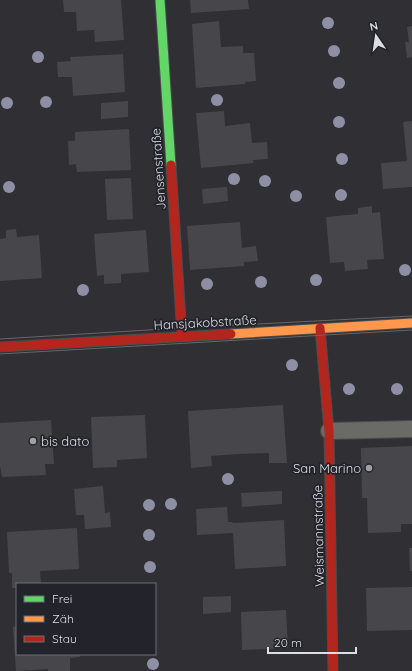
<svg xmlns="http://www.w3.org/2000/svg" width="412" height="671" font-family="Quicksand,sans-serif">
<style>
.building{fill:#47474b}
.lines{fill:none;stroke-linecap:round;stroke-linejoin:round}
.lane-casing{stroke:#4c4c4f;stroke-width:18}
.fast-casing{stroke:#4c4c4f;stroke-width:11}
.slow-casing{stroke:#4c4c4f;stroke-width:11}
.jam-casing{stroke:#4c4c4f;stroke-width:11}
.lane{stroke:#6a6a67;stroke-width:16}
.fast{stroke:#63d668;stroke-width:9}
.slow{stroke:#ff974d;stroke-width:9}
.jam{stroke:#b3261e;stroke-width:9}
.tram{stroke:#666667;stroke-width:1}
.tree{fill:#8e8fa4}
.poi-dot{fill:#a0a1a6;stroke:#23232b;stroke-width:1.5}
.labels{text-anchor:middle;dominant-baseline:central;stroke-width:3.5;stroke-linejoin:round;paint-order:stroke}
.street-label{font-size:13px;fill:#dddee3;stroke:#23232b}
.poi-label{font-size:13px;fill:#dddee3;stroke:#23232b;text-anchor:start}
</style>
<rect width="100%" height="100%" fill="#2f2f34"/>
<path class="building" d="M63,0h58l3,40 -29,2 -1,-12 -17,1 -1,-19h-12z
M190,0h58l1,9 -58,4z
M219,21l2,26 22,-1v7h11l2,28 -11,1v2l-49,4 -4,-64z
M412,26v31l-5,1 -2,-16h4l-2,-15z
M123,54l2,38 -52,4 -1,-19h-14l-1,-15 14,-1 -1,-4z
M128,101v16l-27,2v-16z
M224,111l1,15 25,-3 2,20 15,-1 1,17 -15,1 1,3 -53,5 -5,-55z
M412,121v66l-29,2 -2,-26 26,-2 -4,-39z
M129,129l2,41 -54,2 -1,-8 -7,1 -1,-24h7v-9z
M131,178l2,41 -26,1 -2,-41z
M227,187l1,14 -25,3 -1,-15z
M372,206v7l8,-1 4,47 -17,1 1,9 -23,2 -1,-9 -14,1 -4,-46 32,-3v-6z
M240,222l2,26 14,-2 2,15 -14,1v4l-54,4 -3,-44z
M16,229l1,8 22,-2 3,43 -42,3v-42l6,-1v-8z
M146,230l3,42 -28,2v9l-17,1v-9l-7,1 -3,-42z
M283,405l4,58h-18v-10l-31,1 -27,2 1,10 -21,2 -3,-57z
M145,415l2,43 -30,2v7l-24,1 -2,-51z
M51,420l3,44h-9l1,11 -44,2 -2,-11v-43z
M412,446v78h-11v8l-33,1 -1,-35h-5l-1,-50z
M103,486l2,27 5,-1 1,15 -26,2 -1,-14h-8l-2,-26z
M282,491v13l-40,3 -1,-14z
M227,507l1,15h4l1,1 51,-3 2,46 -51,3 -2,-36 -36,2 -1,-26z
M77,528l2,41 -39,2 1,13h-24v4h-5v-15h-3l-2,-41z
M409,548h3v23h-2z
M412,587v43l-45,1 -1,-43z
M231,596v16l-28,2v-17z
M286,610l2,38 -46,2 -1,-38z
M17,626v28h63v3l-10,1v13h-22v-2l-32,2 -3,-44z"/>
<g class="lines">
<defs>
<path id="lane" d="M329,431l83,-2"/>
<path id="fast" d="M160,0l11,165"/>
<path id="slow" d="M231,334l181,-11"/>
<path id="jam" d="M171,165l11,171
M320,328l9,103 4,240
M0,347l231,-13"/>
</defs>
<use href="#lane" class="lane-casing"/>
<use href="#fast" class="fast-casing"/>
<use href="#slow" class="slow-casing"/>
<use href="#jam" class="jam-casing"/>
<use href="#lane" class="lane"/>
<use href="#fast" class="fast"/>
<use href="#slow" class="slow"/>
<use href="#jam" class="jam"/>
<path class="tram" d="M0,339l181,-11 231,-12
M0,354l412,-24"/>
</g>
<g class="tree">
<circle cx="328" cy="23" r="6"/>
<circle cx="334" cy="51" r="6"/>
<circle cx="38" cy="57" r="6"/>
<circle cx="339" cy="83" r="6"/>
<circle cx="217" cy="100" r="6"/>
<circle cx="46" cy="102" r="6"/>
<circle cx="7" cy="103" r="6"/>
<circle cx="339" cy="122" r="6"/>
<circle cx="342" cy="159" r="6"/>
<circle cx="234" cy="179" r="6"/>
<circle cx="265" cy="181" r="6"/>
<circle cx="9" cy="187" r="6"/>
<circle cx="341" cy="195" r="6"/>
<circle cx="296" cy="196" r="6"/>
<circle cx="405" cy="270" r="6"/>
<circle cx="316" cy="280" r="6"/>
<circle cx="261" cy="282" r="6"/>
<circle cx="207" cy="284" r="6"/>
<circle cx="83" cy="290" r="6"/>
<circle cx="292" cy="365" r="6"/>
<circle cx="349" cy="389" r="6"/>
<circle cx="397" cy="389" r="6"/>
<circle cx="228" cy="479" r="6"/>
<circle cx="171" cy="504" r="6"/>
<circle cx="149" cy="505" r="6"/>
<circle cx="149" cy="535" r="6"/>
<circle cx="150" cy="567" r="6"/>
<circle cx="153" cy="664" r="6"/>
</g>
<g class="poi-dot">
<circle cx="33" cy="441" r="4"/>
<circle cx="369" cy="468" r="4"/>
</g>
<g class="labels">
<g class="street-label">
<text transform="translate(158 169) rotate(-94)">Jensenstraße</text>
<text transform="translate(205 322) rotate(-3)">Hansjakobstraße</text>
<text transform="translate(318 536) rotate(-91)">Weismannstraße</text>
</g>
<g class="poi-label">
<text x="41" y="441">bis dato</text>
<text x="361" y="468" text-anchor="end">San Marino</text>
</g>
</g>
<rect x="16" y="583" width="140" height="72" fill="#23232b" stroke="#6d6e75"/>
<rect x="24" y="596" width="20" height="6" fill="#63d668" stroke="#6d6e75"/>
<text x="52" y="603" font-size="12" fill="#dddee3">Frei</text>
<rect x="24" y="616" width="20" height="6" fill="#ff974d" stroke="#6d6e75"/>
<text x="52" y="623" font-size="12" fill="#dddee3">Zäh</text>
<rect x="24" y="636" width="20" height="6" fill="#b3261e" stroke="#6d6e75"/>
<text x="52" y="643" font-size="12" fill="#dddee3">Stau</text>
<g transform="translate(376 36) rotate(347)" stroke="#23232b" stroke-width="3" paint-order="stroke">
<path d="M0-3L7 15L0 10L-7 15Z" fill="#dddee3"/>
<text y="-6" font-size="11" font-weight="bold" text-anchor="middle" fill="#dddee3">N</text>
</g>
<path d="M268 647v6h88v-6" fill="none" stroke="#dddee3" stroke-width="2"/>
<text x="274" y="647" font-size="12" fill="#dddee3" stroke="#23232b" stroke-width="3" paint-order="stroke">20 m</text>
</svg>
